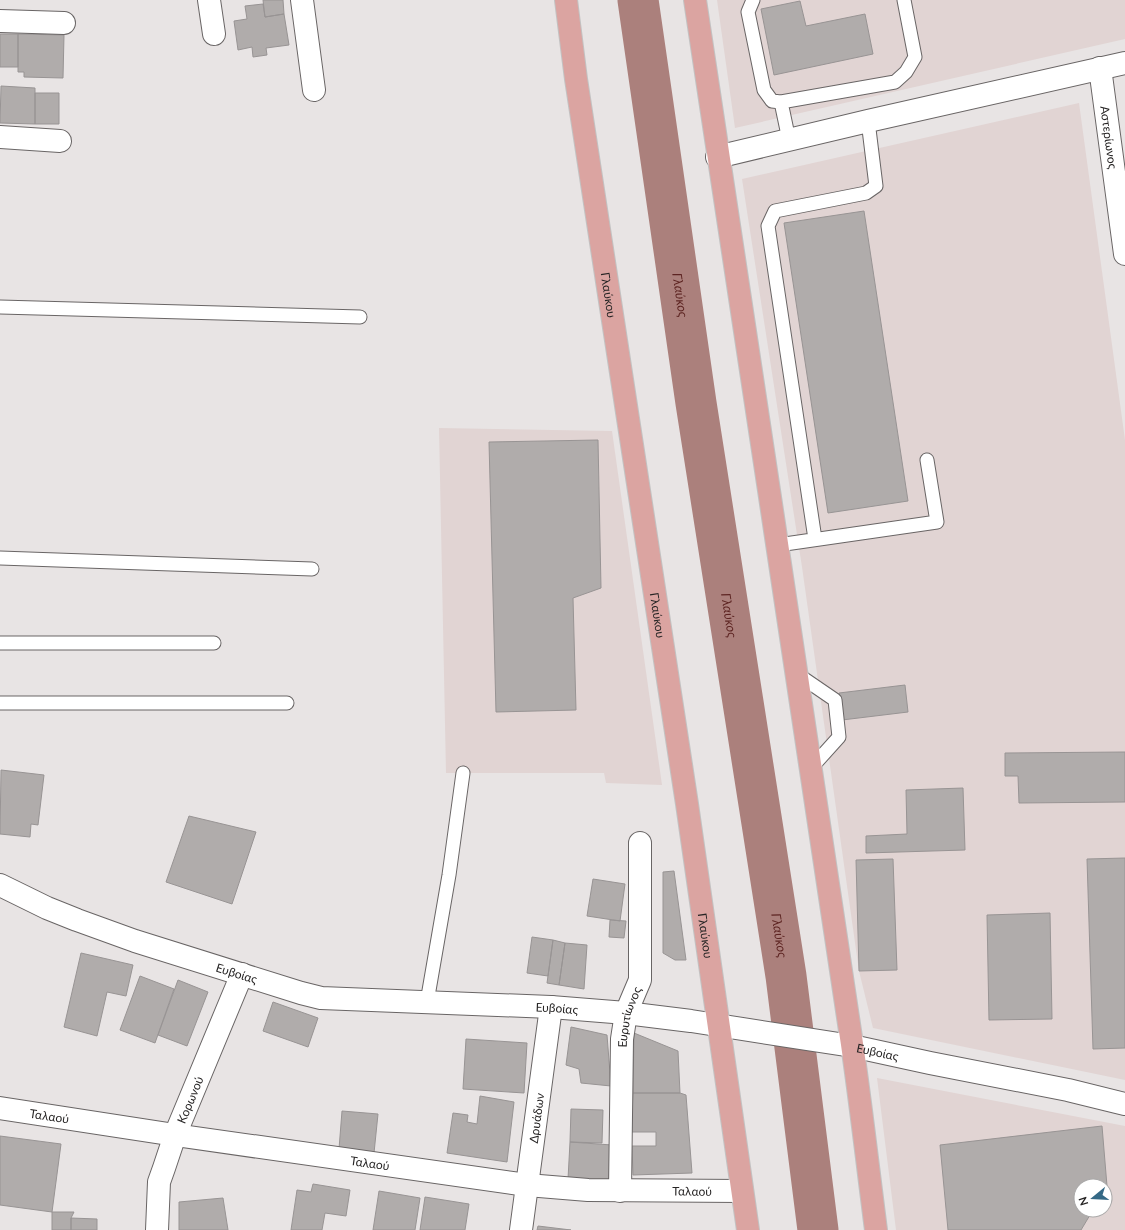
<svg xmlns="http://www.w3.org/2000/svg" width="1125" height="1230" font-family="Lato,sans-serif">
<style>
.built{fill:#e1d4d3;fill-rule:evenodd}
.lines{fill:none;stroke-linecap:round;stroke-linejoin:round}
.river{stroke:#ab807c;stroke-width:41}
.building{fill:#b0acab;stroke:#989494}
.service-casing{stroke:#696565;stroke-width:15}
.minor-casing{stroke:#696565;stroke-width:24}
.secondary-casing{stroke:#696565;stroke-width:24}
.primary-casing{stroke:#c3c2c2;stroke-width:24}
.service{stroke:#fff;stroke-width:13}
.minor{stroke:#fff;stroke-width:22}
.secondary{stroke:#fff;stroke-width:22}
.primary{stroke:#dba4a1;stroke-width:22}
.labels{text-anchor:middle;dominant-baseline:central;stroke-width:3;stroke-linejoin:round;paint-order:stroke}
.street-label{font-size:12px;fill:#272525;stroke:#fff}
.water-label{font-size:13px;font-style:italic;fill:#5d2422;stroke:#fff}
</style>
<rect width="100%" height="100%" fill="#e8e4e4"/>
<path class="built" d="M717,0h408v39l-390,89z
M1079,103l46,337v640l-252,-52 -14,-57 -57,-404 -60,-388z
M439,428l173,3 50,354 -56,-2 -2,-10h-158z
M877,1078l248,48v104h-229zM1081,1186h24v24h-24z"/>
<g class="lines">
<path class="river" id="s1" d="M638,0l58,403 90,573 32,254"/>
</g>
<path class="building" d="M263,0h20l1,14 -19,3z
M800,1l6,25 59,-12 8,40 -99,21 -13,-66z
M263,4l2,13 19,-3 5,31 -23,3 1,7 -14,2 -1,-10 -14,3 -4,-29 13,-2 -2,-13z
M0,34h18v33h-18z
M18,34l46,1 -1,43 -39,-1v-5h-6z
M1,86l34,2v36l-35,-1z
M35,93h24v31h-24z
M864,211l44,290 -80,12 -44,-290z
M598,440l3,148 -28,10 3,112 -80,2 -7,-270z
M905,685l3,27 -66,8 -3,-27z
M1125,752v50l-106,1 -1,-27h-13v-23z
M1,770l43,5 -6,50 -7,-1 -1,13 -30,-3z
M963,788l2,62 -99,3v-17l41,-2 -1,-44z
M189,816l67,16 -24,72 -66,-22z
M1125,858v190l-32,1 -6,-190z
M893,859l4,111 -38,1 -3,-111z
M674,871l12,89h-11l-12,-7v-81z
M593,879l32,5 -5,37 -33,-5z
M1050,913l2,106 -63,1 -2,-105z
M610,920l16,1 -2,17 -15,-1z
M532,937l21,3 -5,36 -21,-3z
M553,940l12,3 -6,42 -12,-2z
M565,943l22,2 -3,44 -25,-4z
M81,953l52,12 -7,31 -19,-4 -10,44 -33,-9z
M140,976l34,13 -19,54 -35,-13z
M178,980l30,12 -21,54 -29,-11z
M273,1002l45,16 -10,29 -45,-16z
M571,1027l36,8 4,51 -30,-3 -2,-14 -13,-4z
M634,1033l44,18 2,42h-47z
M466,1039l61,4 -3,50 -61,-4z
M633,1093h47l6,2 6,78 -59,2 -1,-29h24v-14h-25z
M480,1096l34,6 -7,60 -60,-9 6,-40 15,2 -1,7 10,2z
M571,1109l32,1 -1,33 -32,-1z
M342,1111l36,3 -4,39 -35,-4z
M1102,1126l5,60h-26v24h12l-12,20h-133l-8,-85z
M0,1136l61,8 -9,68 -52,-7z
M570,1142l42,3 -2,36 -42,-2z
M313,1184l37,6 -4,26 -21,-3 -3,17h-31l6,-40 14,2z
M379,1191l41,7 -5,32h-42z
M425,1197l44,7 -4,26h-45z
M223,1198l5,32h-49v-28z
M52,1212h22l-3,6v12h-19z
M71,1218l26,1v11h-26z
M538,1226l33,4h-34z"/>
<g class="lines">
<defs>
<path id="service" d="M753,0l-5,12 16,78 8,11 9,1 114,-20 11,-10 9,-15 -11,-57
M781,102l8,38
M0,307l360,10
M815,539l-47,-313 7,-15 91,-18 10,-7 -8,-65
M778,545l159,-23 -10,-62
M0,558l312,11
M0,643h214
M797,674l38,26 4,37 -28,31
M0,703h287
M427,1002l22,-127 14,-102"/>
<g id="minor">
<path d="M209,0l5,34"/>
<path d="M302,0l12,90"/>
<path d="M0,21l64,2"/>
<path id="s2" d="M1100,68l25,186"/>
<path d="M0,137l60,4"/>
<path d="M717,157l151,-36 257,-58"/>
<path id="s3" d="M0,1108l175,27 352,50 61,5 154,1"/>
<path id="s4" d="M620,1191l2,-152 4,-26 14,-33v-137"/>
<path id="s5" d="M157,1230l2,-48 5,-14 11,-33 67,-161"/>
<path id="s6" d="M521,1230l30,-223"/>
</g>
<g id="secondary">
<path id="s7" d="M0,885l47,23 30,12 58,21 166,52 20,5 230,9 75,6 65,8 161,25 78,17 138,27 57,14"/>
</g>
<g id="primary">
<path id="s8" d="M566,0l10,79 111,725 61,426"/>
<path d="M695,0c50,348 108,696 157,1044 9,62 16,124 24,186"/>
</g>
</defs>
<use href="#service" class="service-casing"/>
<use href="#minor" class="minor-casing"/>
<use href="#secondary" class="secondary-casing"/>
<use href="#primary" class="primary-casing"/>
<use href="#service" class="service"/>
<use href="#minor" class="minor"/>
<use href="#secondary" class="secondary"/>
<use href="#primary" class="primary"/>
</g>
<g class="labels">
<g class="street-label">
<text stroke="none"><textPath href="#s2" startOffset="70">Αστερίωνος</textPath></text>
<text stroke="none"><textPath href="#s8" startOffset="298">Γλαύκου</textPath></text>
<text stroke="none"><textPath href="#s8" startOffset="622">Γλαύκου</textPath></text>
<text stroke="none"><textPath href="#s8" startOffset="946">Γλαύκου</textPath></text>
<text stroke="none"><textPath href="#s7" startOffset="253">Ευβοίας</textPath></text>
<text stroke="none"><textPath href="#s7" startOffset="577">Ευβοίας</textPath></text>
<text stroke="none"><textPath href="#s4" startOffset="175">Ευρυτίωνος</textPath></text>
<text stroke="none"><textPath href="#s7" startOffset="901">Ευβοίας</textPath></text>
<text stroke="none"><textPath href="#s5" startOffset="136">Κορωνού</textPath></text>
<text stroke="none"><textPath href="#s3" startOffset="50">Ταλαού</textPath></text>
<text stroke="none"><textPath href="#s6" startOffset="113">Δρυάδων</textPath></text>
<text stroke="none"><textPath href="#s3" startOffset="374">Ταλαού</textPath></text>
<text stroke="none"><textPath href="#s3" startOffset="698">Ταλαού</textPath></text>
</g>
<g class="water-label">
<text stroke="none"><textPath href="#s1" startOffset="298">Γλαύκος</textPath></text>
<text stroke="none"><textPath href="#s1" startOffset="622">Γλαύκος</textPath></text>
<text stroke="none"><textPath href="#s1" startOffset="946">Γλαύκος</textPath></text>
</g>
</g>
<g transform="translate(1093 1198) rotate(252)"><circle r="19" fill="#ffffff" stroke="#a9a8a8"/>
<path d="M0-3L7 15L0 10L-7 15Z" fill="#356986"/>
<text y="-6" font-size="11" font-weight="bold" text-anchor="middle" fill="#272525">N</text>
</g>
</svg>
